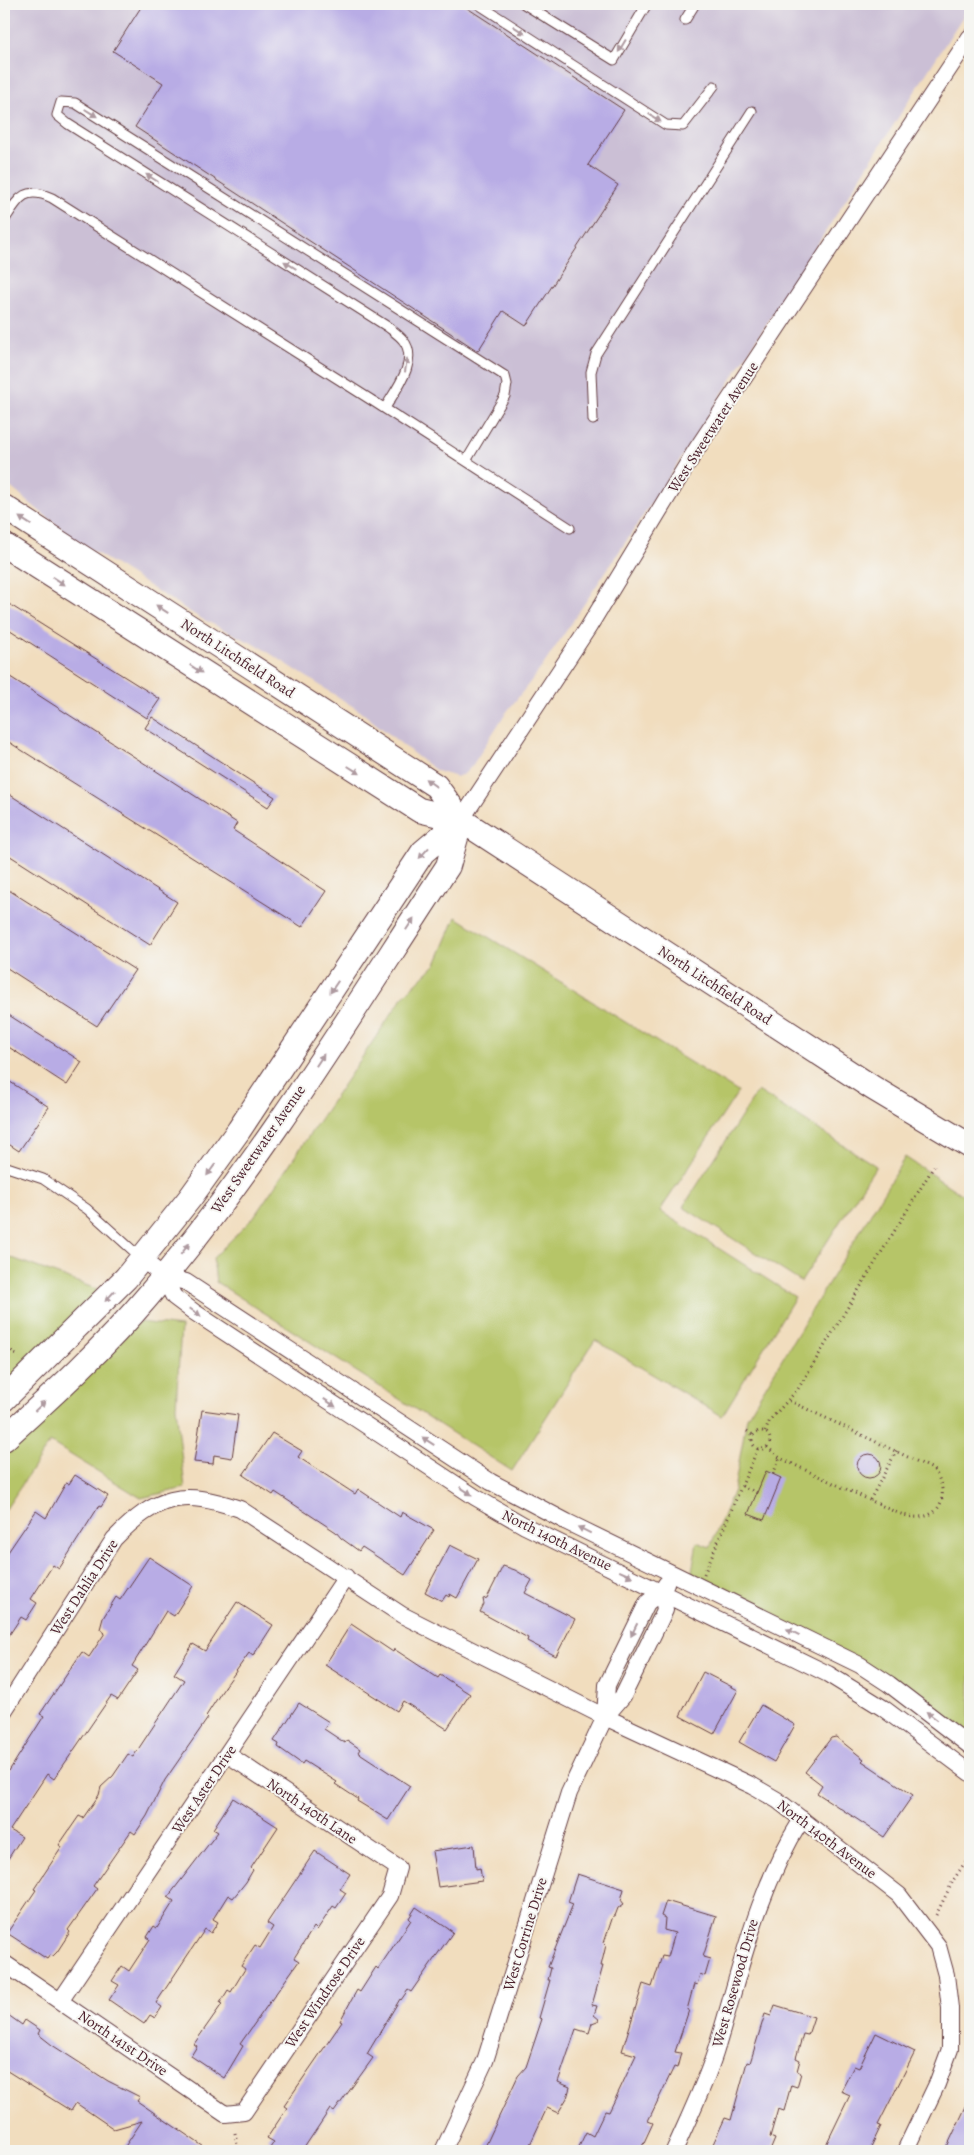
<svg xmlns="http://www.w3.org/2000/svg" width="974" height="2155" font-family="Alegreya,serif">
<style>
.industrial{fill:#cbbfd5}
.green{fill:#b6c568;stroke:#80724a}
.building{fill:#b8ace5}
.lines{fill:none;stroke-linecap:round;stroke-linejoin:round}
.lane-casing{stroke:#633c41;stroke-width:11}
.street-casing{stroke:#633c41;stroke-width:18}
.secondary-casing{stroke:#633c41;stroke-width:26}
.path{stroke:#633c41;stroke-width:3;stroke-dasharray:1 4;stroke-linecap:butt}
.lane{stroke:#fff;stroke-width:9}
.street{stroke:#fff;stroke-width:16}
.secondary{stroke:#fff;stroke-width:24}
.oneway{fill:#ae9aa0}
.labels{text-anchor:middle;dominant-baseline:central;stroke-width:4;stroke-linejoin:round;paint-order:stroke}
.street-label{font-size:15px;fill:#4a1f2b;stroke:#f6f6f2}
</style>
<rect width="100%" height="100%" fill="#f6f6f2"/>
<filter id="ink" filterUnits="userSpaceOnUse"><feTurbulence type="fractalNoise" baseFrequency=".02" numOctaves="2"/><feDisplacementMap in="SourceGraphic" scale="10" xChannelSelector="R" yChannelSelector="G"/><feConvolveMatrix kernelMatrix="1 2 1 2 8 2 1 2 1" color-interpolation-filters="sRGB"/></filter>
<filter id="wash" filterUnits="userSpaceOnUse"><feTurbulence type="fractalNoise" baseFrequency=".0096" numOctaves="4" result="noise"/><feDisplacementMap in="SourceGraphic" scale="20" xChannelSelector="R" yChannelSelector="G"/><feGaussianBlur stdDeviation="1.12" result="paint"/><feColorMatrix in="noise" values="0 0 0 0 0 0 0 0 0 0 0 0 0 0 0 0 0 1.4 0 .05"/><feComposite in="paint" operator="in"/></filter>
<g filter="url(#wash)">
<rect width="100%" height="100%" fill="#f1ddbe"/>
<path class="industrial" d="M4,4h966v1l-303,475 -125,187 -37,47 -33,52 -8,8 -8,3 -19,-6 -18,-13 -59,-47 -100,-64 -60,-29 -126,-79 -70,-57z"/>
<path class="green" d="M456,917l282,175 -78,119 135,86 -73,119 -127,-76 -83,131 -296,-189 -3,-24 40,-40 152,-224 31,-30z
M758,1091l118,75 -75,116 -118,-75z
M905,1157l65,43v541l-62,-48 -217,-116 6,-35 13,5 24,-57 13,-73z
M4,1255l95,35 -95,96z
M140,1322l41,5 -5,80 9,81 -44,10 -91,-56 -46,70v-66z"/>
<g id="blocks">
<path class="building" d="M143,4h318l163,106 -36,55 30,20 -92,141 -23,-15 -25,40 -343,-224 28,-44 -50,-32z
M4,601l156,98 -13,19 -143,-92z
M4,673l233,150 -4,7 93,61 -24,36 -298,-188z
M152,717l123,80 -7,10 -123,-79z
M4,791l173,111 -27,43 -146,-93z
M4,887l131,83 -38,56 -93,-60z
M4,1012l78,50 -15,23 -63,-41z
M4,1078l45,29 -30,44 -15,-10z
M202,1410l36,5 -6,43 -18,-3 -1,9 -19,-2z
M272,1433l30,18 -4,6 57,37 3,-5 42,28 2,-5 32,18 -29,45 -43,-28 -3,4 -18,-13 -5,-6 -61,-40 -2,3 -30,-20z
M857 1466a12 12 0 1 1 24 0a12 12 0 1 1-24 0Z
M766,1471l15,7 -17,42 -16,-6z
M75,1475l33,21 -7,11 -2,-1 -40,63 -6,-4 -22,34 6,4 -11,17 -5,-3 -17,26v-85l32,-47 10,7 20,-35 3,1z
M450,1545l28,14 -21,39 -7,-4 -1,3 -3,-2 -4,6 -17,-9z
M149,1557l44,29 -19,30 -8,-5 -34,55 6,4 -20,30 -7,-4 -57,83 -7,-5 -37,56 12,7 -18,28v-97l5,3 35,-55 -4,-2 42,-62 7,5 16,-24 -5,-4 3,-11 13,-21 4,3z
M503,1566l12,4 17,10 -7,13 50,26 -19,37 -29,-15 1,-3 -48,-26 4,-8 -1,-5 4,-1z
M237,1602l36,23 -20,31 -4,-3 -27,38 -16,25 2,2 -43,62 -18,36 -12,18 -4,-3 -38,55 4,3 -29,41 2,2 -13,20 -4,4 -3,-1 -3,4 -40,-26 29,-43 -2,-1 28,-42 -3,-2 20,-29 4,2 16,-23 2,-8 12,-11 15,-22 5,3 51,-77 -10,-6 19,-30 12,7z
M351,1624l42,28 1,-3 44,29 2,-3 30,19 -23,35 -44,-28 -6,10 -72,-46z
M703,1672l35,18 -24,44 -34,-18z
M299,1703l30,19 -5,7 21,14 2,-3 13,9 -2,3 52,34 -22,34 -31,-19 1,-2 -23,-15 2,-2 -33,-21 -2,3 -24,-17 1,-3 -5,-3z
M761,1705l34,20 -21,37 -35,-20z
M836,1737l25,20 3,2 -2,2 51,34 -29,42 -67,-44 5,-8 -17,-13 26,-34z
M233,1798l45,29 -27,41 2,2 -7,12 -13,16 -5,-3 -15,24 5,3 -7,11 -6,-4 -49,74 6,4 -7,11 -5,-3 -6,9 -35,-24 10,-15 -7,-4 10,-15 7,5 21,-32 -3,-2 7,-11 3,2 17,-27 -6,-4 50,-65 -5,-3z
M474,1845l2,24 4,-1 2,13 -44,6 -6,-36z
M315,1851l35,23 -10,15 6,4 -10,15 -3,-2 -16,24 -3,-3 -20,31 5,3 -59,83 3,2 -19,32 -33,-22 6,-10 -3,-2 28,-40 -2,-1 8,-13 3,2 14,-23 -4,-3 14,-21 5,3 13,-21 -6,-4z
M577,1874l47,15 -3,11 3,4 -6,4 -3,8h-2l-9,27 2,2 -5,21h2l-11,39 5,1 -3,9 6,5 -8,3 -3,10 -13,-4 -18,53 12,5 -3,11 -9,15 -11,-5 -20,43h-44l35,-75 8,-9 16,-48 -3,-1 11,-38h-2l3,-12 -3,-1 25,-63 -5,-2z
M666,1901l50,15 -13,41 7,2 -5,17 -5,-2 -3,11 -3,-1 -7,26h2l-14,42 6,1 -4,15 -3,-1 -26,54 5,2 -13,28h-63l9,-19 7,4 12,-25 4,1 27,-57 -14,-4 21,-67 9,3 10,-31 6,1 7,-24 -11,-3 1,-12 -4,-2z
M416,1907l37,25 -42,60 -3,-2 -7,10 -1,-1 -33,55 6,4 -39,54 -4,-3 -28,42h-34l6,-9 -7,-4 20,-30 -3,-2 58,-84 -2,-1 17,-31 3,2 16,-25 2,2 33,-49 -2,-2z
M775,2005l39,12 -6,18 -5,-1 -7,24 4,2 -3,11 4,2 -4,14 -6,-2 -7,26 -6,-2 -8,28 5,2 -5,12h-40l-17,-7 12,-26 6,2 16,-58 3,1 15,-49 6,2z
M4,2012l18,13 3,-5 15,10 -2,4 14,11 56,36 32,16 -3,4 73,50h-88l20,-30 -28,8 -38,-26 -5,8 -67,-42z
M876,2033l39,19 -37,73 3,1 -12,25h-46l27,-56 -9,-4 13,-25 5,2z
M970,2098v53h-25z"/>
</g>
</g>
<g filter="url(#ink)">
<use href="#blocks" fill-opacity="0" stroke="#633c41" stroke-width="1"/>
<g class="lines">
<defs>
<path id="lane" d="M478,4l188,121 17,1 31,-40
M524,4l90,56 33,-56
M685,20l10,-16
M4,221c14,-22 20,-36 48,-23l324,205 194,125
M385,408c10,-17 35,-48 18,-68 -4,-5 -10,-9 -15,-13l-320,-203 -11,-9 4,-13 14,1 430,273 2,8 -2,12 -39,65
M593,420l-2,-48 5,-18 156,-243
M4,1166l39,13 44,30 53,48"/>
<path id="street" d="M461,820l127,-192 108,-178 274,-413
M142,1259l21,17 11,21 20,15 281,185 50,29 303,148 55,34 87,65
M163,1276l23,6 305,200 76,40 293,143 29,19 81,62
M4,1711l110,-172c43,-44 68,-50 126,-30l162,106 203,102 148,69 24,14 122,95 39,51 8,29 4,33v41l-13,35 -32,67
M605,1717l2,-32 40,-82 15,-12 4,-7
M4,1963l221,151 19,-2 146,-216 8,-28 -171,-114
M61,2000l285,-423
M443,2151l42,-90 84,-268 36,-76 18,-21 42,-86 -3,-19
M674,2151c14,-32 30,-64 41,-98 26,-83 40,-159 87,-234"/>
<path id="secondary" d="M4,507l432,279 25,34
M4,545l415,265 42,10 412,268 97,58
M4,1399l122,-121 64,-80 49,-68 184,-278 38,-32
M4,1439c50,-45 101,-92 144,-143 113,-133 204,-284 300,-430l13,-46"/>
</defs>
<use href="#lane" class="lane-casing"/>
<use href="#street" class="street-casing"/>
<use href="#secondary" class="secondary-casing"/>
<path class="path" d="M4,1344l14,13
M747,1431l6,4
M752 1440a9 9 0 1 1 18 0a9 9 0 1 1-18 0Z
M765,1432l5,-12 28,-31 138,-226
M767,1447l13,11 113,53c8,3 17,7 27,6 27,-3 27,-31 13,-48l-145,-69
M773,1474l7,-16
M742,1486l15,7
M870,1500l27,-50
M704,1574l54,-126
M936,1915l18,-36 16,-24
M235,2133l3,18"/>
<use href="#lane" class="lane"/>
<use href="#street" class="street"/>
<use href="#secondary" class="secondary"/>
</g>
<defs><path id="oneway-solid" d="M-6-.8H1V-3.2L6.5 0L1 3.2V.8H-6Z" transform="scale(1.25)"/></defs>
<g class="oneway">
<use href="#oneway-solid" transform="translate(519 30) rotate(33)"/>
<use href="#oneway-solid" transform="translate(622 46) rotate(121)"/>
<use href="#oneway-solid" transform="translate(91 113) rotate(32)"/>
<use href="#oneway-solid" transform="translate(655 118) rotate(33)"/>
<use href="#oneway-solid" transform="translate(152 178) rotate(-148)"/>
<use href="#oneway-solid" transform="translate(290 265) rotate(-148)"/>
<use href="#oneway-solid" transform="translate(406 365) rotate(-82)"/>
<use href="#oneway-solid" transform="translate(25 521) rotate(-147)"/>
<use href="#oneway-solid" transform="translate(59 581) rotate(33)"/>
<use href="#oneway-solid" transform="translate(162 609) rotate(-147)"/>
<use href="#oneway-solid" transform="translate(196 669) rotate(33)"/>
<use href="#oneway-solid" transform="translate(354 770) rotate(32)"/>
<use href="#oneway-solid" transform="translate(431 783) rotate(-144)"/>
<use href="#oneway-solid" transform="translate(424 853) rotate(132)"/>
<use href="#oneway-solid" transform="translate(410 924) rotate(-57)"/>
<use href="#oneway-solid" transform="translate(334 987) rotate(124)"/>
<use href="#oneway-solid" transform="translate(320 1060) rotate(-57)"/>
<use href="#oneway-solid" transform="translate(211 1170) rotate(126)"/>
<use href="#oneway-solid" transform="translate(185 1249) rotate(-52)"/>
<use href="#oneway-solid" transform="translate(110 1296) rotate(133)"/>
<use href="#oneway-solid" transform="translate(195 1312) rotate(35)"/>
<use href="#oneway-solid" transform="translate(330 1403) rotate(34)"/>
<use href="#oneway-solid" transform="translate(40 1406) rotate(-43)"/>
<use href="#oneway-solid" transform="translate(428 1441) rotate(-147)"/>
<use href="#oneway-solid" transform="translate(466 1491) rotate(33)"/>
<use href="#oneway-solid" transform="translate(584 1530) rotate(-154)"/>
<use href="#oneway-solid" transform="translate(626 1574) rotate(25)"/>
<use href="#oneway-solid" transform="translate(634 1630) rotate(116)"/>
<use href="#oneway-solid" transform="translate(793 1632) rotate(-154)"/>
<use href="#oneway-solid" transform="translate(932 1716) rotate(-143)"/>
</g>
</g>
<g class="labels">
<g class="street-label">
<text transform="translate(713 427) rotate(-57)">West Sweetwater Avenue</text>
<text transform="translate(238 658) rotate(33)">North Litchfield Road</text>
<text transform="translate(715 985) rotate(33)">North Litchfield Road</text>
<text transform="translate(258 1149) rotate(-55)">West Sweetwater Avenue</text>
<text transform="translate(557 1540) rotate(26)">North 140th Avenue</text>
<text transform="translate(84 1587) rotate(-57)">West Dahlia Drive</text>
<text transform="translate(204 1789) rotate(-56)">West Aster Drive</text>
<text transform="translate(312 1811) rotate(34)">North 140th Lane</text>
<text transform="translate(827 1839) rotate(37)">North 140th Avenue</text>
<text transform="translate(525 1934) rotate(-73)">West Corrine Drive</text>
<text transform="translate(735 1983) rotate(-74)">West Rosewood Drive</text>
<text transform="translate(325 1992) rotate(-56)">West Windrose Drive</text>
<text transform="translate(123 2043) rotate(34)">North 141st Drive</text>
</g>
</g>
<rect width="974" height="2155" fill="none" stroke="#f6f6f2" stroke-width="20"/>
</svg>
